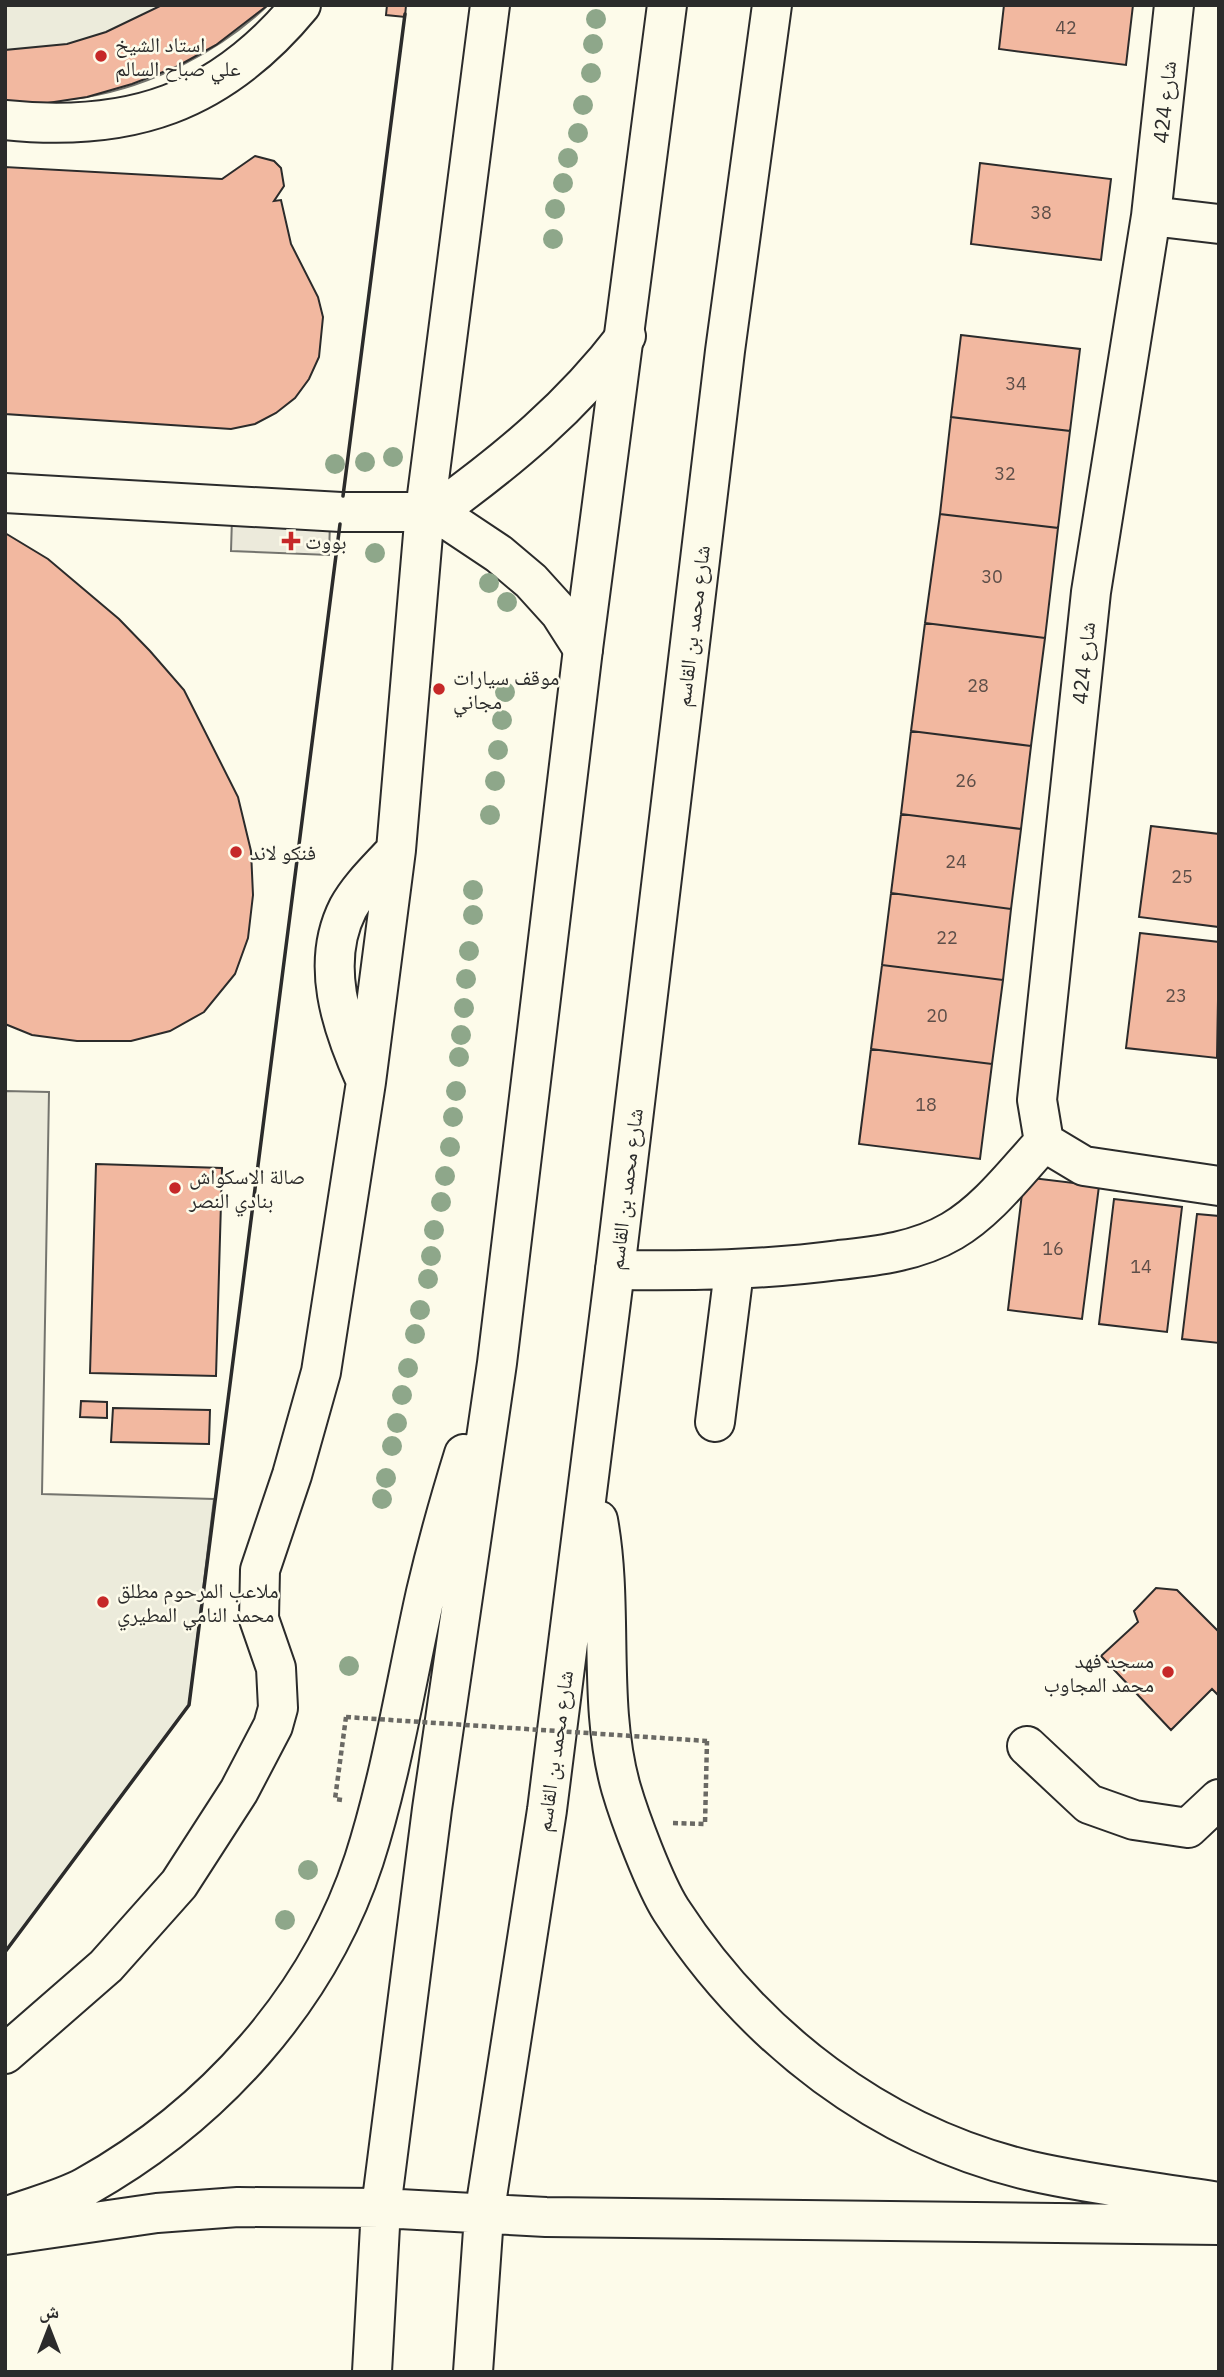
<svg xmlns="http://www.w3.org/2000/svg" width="1224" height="2377" font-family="'IBM Plex Sans','Noto Naskh Arabic',sans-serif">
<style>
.green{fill:#ecebdb;stroke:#74746e;stroke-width:2}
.parking{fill:#eceadb;stroke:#74746e;stroke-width:2}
.building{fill:#f2b8a0;stroke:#2b2b2b;stroke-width:2}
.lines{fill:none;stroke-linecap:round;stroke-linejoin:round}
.minor-casing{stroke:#2b2b2b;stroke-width:42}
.major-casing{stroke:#2b2b2b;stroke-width:42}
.path{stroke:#6a6964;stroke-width:4.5;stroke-dasharray:5 3.5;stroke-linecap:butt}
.minor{stroke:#fdfbea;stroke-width:38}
.major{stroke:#fdfbea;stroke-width:38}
.path-bridge{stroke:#6a6964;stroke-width:4.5;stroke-dasharray:5 3.5;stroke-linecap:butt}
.wall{stroke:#2b2b2b;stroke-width:3.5}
.tree{fill:#8ea78a}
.poi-dot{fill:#c62828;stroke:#fdfbea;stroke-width:2.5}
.labels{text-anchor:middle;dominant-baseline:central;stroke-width:5;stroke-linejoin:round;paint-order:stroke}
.number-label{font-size:18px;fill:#5d4e48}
.poi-label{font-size:21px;fill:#2b2b2b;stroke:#fdfbea;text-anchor:start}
.street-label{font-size:21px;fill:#2b2b2b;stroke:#fdfbea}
</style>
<rect width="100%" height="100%" fill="#fdfbea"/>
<path class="green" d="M5,5h263c-48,46 -116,81 -182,92 -26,4 -54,5 -81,7z
M5,1091l44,1 -7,402 172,5 -25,206 -184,247z"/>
<path class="parking" d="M232,518l98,4 -1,33 -98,-4z"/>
<path class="building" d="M162,5h106l-52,40 -40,22 -44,17 -45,13 -46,7h-36v-54l62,-6 39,-12z
M387,5h19l-1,12 -19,-2z
M1004,5h129l-7,60 -127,-16z
M255,156l19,5 7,7 3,18 -10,15 7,-1 10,44 27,53 5,20 -4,40 -10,22 -14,19 -19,15 -21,11 -24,5 -226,-15v-247l217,12z
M980,163l131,16 -10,81 -130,-16z
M961,335l119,14 -10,82 -119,-14z
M951,417l119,14 -12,97 -118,-14z
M940,514l118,14 -13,110 -120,-15z
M5,533l43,26 71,60 31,32 34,39 54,107 13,54 2,44 -5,43 -13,36 -31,38 -34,19 -39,10h-54l-45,-6 -27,-11z
M925,623l120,15 -14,108 -120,-15z
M911,731l120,15 -10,83 -120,-15z
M901,814l120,15 -10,80 -120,-16z
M1151,826l68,8v93l-80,-10z
M891,893l120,16 -8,71 -121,-15z
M1140,933l79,9 -2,116 -91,-10z
M882,965l121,15 -11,84 -121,-15z
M871,1049l121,15 -12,95 -121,-15z
M96,1164l126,4 -6,208 -126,-3z
M1024,1177l75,9 -17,133 -74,-9z
M1114,1199l68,8 -15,125 -68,-8z
M1197,1214l22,2v127l-37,-4z
M81,1401l26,1v16l-27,-1z
M113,1408l97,2 -1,34 -98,-2z
M1156,1588l21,2 42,42v64l-7,-7 -41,41 -70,-74 37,-34 -4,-11z"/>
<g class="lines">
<defs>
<path id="minor" d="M1174,5l-23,211 -60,376 -54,508 7,42 40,24 135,20
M5,120c125,13 215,-17 296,-115
M1151,216l68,8
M5,493l336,19h95l63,42 32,27 29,32 23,36
M436,512c72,-52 136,-105 190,-176
M365,1079c-24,-53 -45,-116 -17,-171 12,-22 32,-40 48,-58
M615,1270c77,1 149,0 224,-10 39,-4 79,-9 113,-29 36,-21 64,-59 92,-89
M715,1422l19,-151
M1027,1746l62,58 45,16 54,8 31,-29
M5,2054l101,-88 73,-82 60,-93 34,-65 5,-18 -2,-40 -17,-49 1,-49 32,-95 29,-103 45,-290 30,-232 29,-339 65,-506"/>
<path id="major" d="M598,1520c16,87 -1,183 23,268 9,31 34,97 50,122 83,128 210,226 360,261 61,14 126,21 188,31
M5,2217c26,-10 56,-17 80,-30 127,-71 233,-187 279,-327 28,-87 42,-179 62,-268 11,-47 24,-93 38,-138
M5,2235l152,-22 81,-6 143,1 165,9 673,8
M372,2372l9,-164 51,-399 65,-446 86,-714 84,-644
M473,2372l11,-156 63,-406 68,-540 110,-919 47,-346"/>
</defs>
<use href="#minor" class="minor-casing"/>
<use href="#major" class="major-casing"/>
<path class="path" d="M342,1800l-7,-1 11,-82
M673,1823l32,1 2,-83"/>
<use href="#minor" class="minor"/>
<use href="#major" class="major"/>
<path class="path-bridge" d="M346,1717l361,24"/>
<path class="wall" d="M343,496l62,-482
M5,1952l184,-247 151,-1181"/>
</g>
<g class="tree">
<circle cx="596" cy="19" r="10"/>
<circle cx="593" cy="44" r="10"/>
<circle cx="591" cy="73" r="10"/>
<circle cx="583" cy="105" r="10"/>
<circle cx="578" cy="133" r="10"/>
<circle cx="568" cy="158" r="10"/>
<circle cx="563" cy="183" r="10"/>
<circle cx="555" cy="209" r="10"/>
<circle cx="553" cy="239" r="10"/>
<circle cx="393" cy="457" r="10"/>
<circle cx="365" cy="462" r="10"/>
<circle cx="335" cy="464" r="10"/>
<circle cx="375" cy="553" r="10"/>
<circle cx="489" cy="583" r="10"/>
<circle cx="507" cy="602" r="10"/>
<circle cx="505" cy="692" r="10"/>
<circle cx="502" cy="720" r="10"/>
<circle cx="498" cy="750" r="10"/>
<circle cx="495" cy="781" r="10"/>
<circle cx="490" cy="815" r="10"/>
<circle cx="473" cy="890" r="10"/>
<circle cx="473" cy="915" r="10"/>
<circle cx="469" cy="951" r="10"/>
<circle cx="466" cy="979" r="10"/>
<circle cx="464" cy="1008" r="10"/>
<circle cx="461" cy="1035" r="10"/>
<circle cx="459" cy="1057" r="10"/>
<circle cx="456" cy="1091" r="10"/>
<circle cx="453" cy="1117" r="10"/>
<circle cx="450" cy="1147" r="10"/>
<circle cx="445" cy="1176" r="10"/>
<circle cx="441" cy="1202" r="10"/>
<circle cx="434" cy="1230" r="10"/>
<circle cx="431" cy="1256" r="10"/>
<circle cx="428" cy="1279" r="10"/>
<circle cx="420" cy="1310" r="10"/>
<circle cx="415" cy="1334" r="10"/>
<circle cx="408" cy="1368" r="10"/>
<circle cx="402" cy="1395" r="10"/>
<circle cx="397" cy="1423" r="10"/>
<circle cx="392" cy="1446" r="10"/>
<circle cx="386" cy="1478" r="10"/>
<circle cx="382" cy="1499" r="10"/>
<circle cx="349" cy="1666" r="10"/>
<circle cx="308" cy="1870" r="10"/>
<circle cx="285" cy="1920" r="10"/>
</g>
<g class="poi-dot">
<circle cx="101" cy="56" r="7"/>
<path d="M287.5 530.5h7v7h7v7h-7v7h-7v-7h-7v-7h7z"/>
<circle cx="439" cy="689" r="7"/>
<circle cx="236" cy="852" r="7"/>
<circle cx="175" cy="1188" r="7"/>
<circle cx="103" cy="1602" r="7"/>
<circle cx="1168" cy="1672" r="7"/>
</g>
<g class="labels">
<g class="number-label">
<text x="1066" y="27">42</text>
<text x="1041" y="212">38</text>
<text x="1016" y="383">34</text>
<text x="1005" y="473">32</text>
<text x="992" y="576">30</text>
<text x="978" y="685">28</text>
<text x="966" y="780">26</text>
<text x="956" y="861">24</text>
<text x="1182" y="876">25</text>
<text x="947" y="937">22</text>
<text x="1176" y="995">23</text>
<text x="937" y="1015">20</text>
<text x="926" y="1104">18</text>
<text x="1053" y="1248">16</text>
<text x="1141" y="1266">14</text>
</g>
<g class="poi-label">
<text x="115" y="44">استاد الشيخ<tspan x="115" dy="24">علي صباح السالم</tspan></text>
<text x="305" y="541">بووت</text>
<text x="453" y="677">موقف سيارات<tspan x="453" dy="24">مجاني</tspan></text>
<text x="250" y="852">فنكو لاند</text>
<text x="189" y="1176">صالة الاسكواش<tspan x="189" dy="24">بنادي النصر</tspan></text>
<text x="117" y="1590">ملاعب المرحوم مطلق<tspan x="117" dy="24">محمد النامي المطيري</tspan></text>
<text x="1154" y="1660" text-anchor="end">مسجد فهد<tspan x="1154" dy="24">محمد المجاوب</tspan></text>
</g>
<g class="street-label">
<text transform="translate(1164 102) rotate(-84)">شارع 424</text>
<text transform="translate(692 626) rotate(-83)">شارع محمد بن القاسم</text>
<text transform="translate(1083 663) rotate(-84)">شارع 424</text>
<text transform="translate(625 1189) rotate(-83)">شارع محمد بن القاسم</text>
<text transform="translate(554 1751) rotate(-82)">شارع محمد بن القاسم</text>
</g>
</g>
<rect width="1224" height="2377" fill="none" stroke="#2b2b2b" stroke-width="14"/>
<g transform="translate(49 2328)" stroke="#fdfbea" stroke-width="5" paint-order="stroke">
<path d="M0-5L12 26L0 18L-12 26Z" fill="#2b2b2b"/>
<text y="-10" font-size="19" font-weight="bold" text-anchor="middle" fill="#2b2b2b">ش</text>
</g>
</svg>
